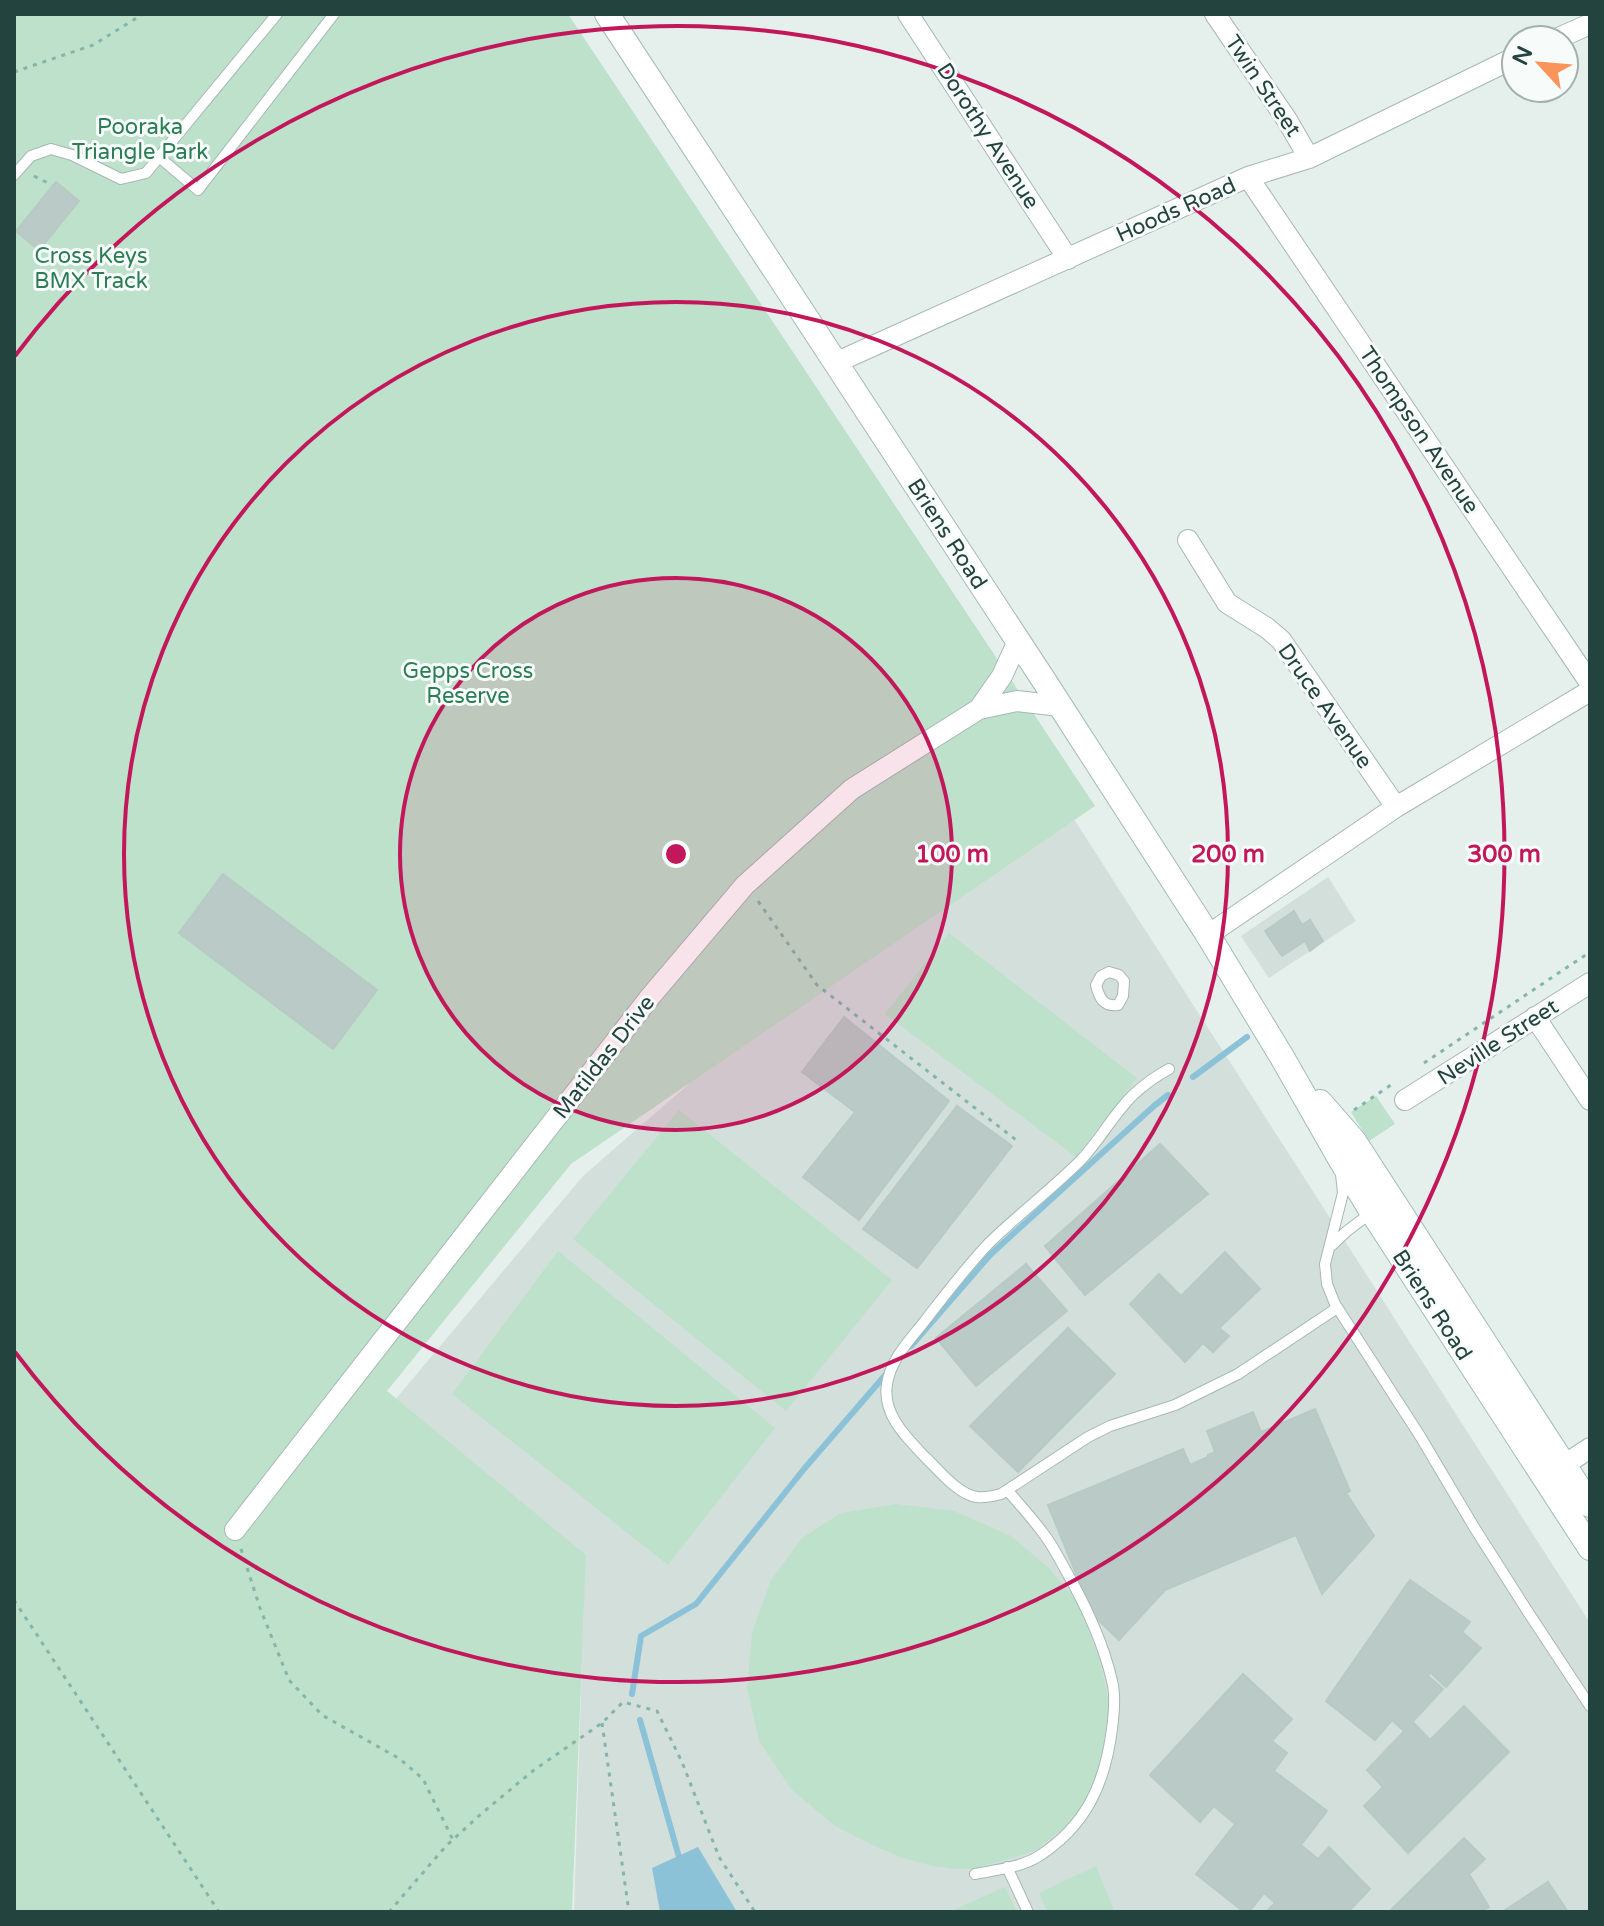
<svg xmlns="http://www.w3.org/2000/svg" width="1604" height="1926" font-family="'Varela Round',sans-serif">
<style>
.built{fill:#d3dfdb}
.green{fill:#bde1cb}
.water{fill:#8bc2d7}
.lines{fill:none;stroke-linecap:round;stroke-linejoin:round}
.stream{stroke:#8bc2d7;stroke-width:6}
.building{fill:#bacac6;stroke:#b7cac4;stroke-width:2}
.lane-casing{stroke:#a7b8b4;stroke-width:12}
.street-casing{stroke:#a7b8b4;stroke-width:22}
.secondary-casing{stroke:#a3bcb6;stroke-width:26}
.path{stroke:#84b5ab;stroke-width:3;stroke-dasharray:4 6;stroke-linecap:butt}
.lane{stroke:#fff;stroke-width:10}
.street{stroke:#fff;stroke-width:20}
.secondary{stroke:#fff;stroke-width:24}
.ring{fill:none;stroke:#c2185b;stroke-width:4}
.labels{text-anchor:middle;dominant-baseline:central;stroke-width:6;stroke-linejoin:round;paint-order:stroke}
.street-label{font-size:22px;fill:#23433e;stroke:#f7fbf9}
.park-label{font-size:22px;fill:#2a7d54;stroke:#f7fbf9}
.centre{fill:#c2185b;stroke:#f7fbf9;stroke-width:4}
.ring-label{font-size:24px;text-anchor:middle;font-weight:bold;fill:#c2185b;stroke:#f7fbf9;stroke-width:6;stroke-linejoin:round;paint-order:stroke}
</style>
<rect width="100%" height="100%" fill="#e5efec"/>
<path class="built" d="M1045,774l545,849v289h-1016l11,-348 -191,-163 189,-225z
M1328,877l28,44 -87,57 -28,-42z"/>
<path class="green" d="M14,14h554l527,792 -524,358 -184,227 199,164 -14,357h-558z
M949,933l188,145 -61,79 -191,-143z
M1376,1096l19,28 -26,17 -18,-29z
M679,1110l213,170 -106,131 -213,-172z
M558,1251l217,177 -107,137 -216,-171z
M896,1504l58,7 57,25 38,32 30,36 22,60 9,46 -9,60 -8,18 -22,34 -35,28 -24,8 -40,11h-14l-26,-3 -32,-9 -27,-12 -38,-19 -43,-36 -33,-49 -12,-54 5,-54 19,-53 31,-42 39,-25z
M1096,1866l19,46h-68l-8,-19z
M1005,1887l12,25h-68z"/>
<path class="water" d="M698,1847l39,65h-77l-8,-44z"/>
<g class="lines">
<path class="stream" d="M1193,1077l54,-40
M911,1346l80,-92 164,-149 13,-10
M632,1694l9,-58 55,-32 108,-135 83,-96
M640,1720l39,137"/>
</g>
<path class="building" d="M56,182l23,19 -40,49 -23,-19z
M223,874l154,116 -44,59 -154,-116z
M1294,911l8,14 8,-5 13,21 -13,10 -5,-10 -23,15 -17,-25z
M844,1017l105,84 -90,119 -56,-43 52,-65 -53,-40z
M957,1106l55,40 -95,122 -54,-39z
M1160,1144l48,50 -123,101 -40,-49z
M1225,1252l35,37 -41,39 10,8 -16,16 -10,-9 -18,19 -55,-58 29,-30 22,22z
M1026,1264l41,47 -91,75 -40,-48z
M1068,1328l47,46 -97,98 -48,-46z
M1315,1409l35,82 -4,2 28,43 -52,58 -26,-59 -131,55 -46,50 -26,-25 -45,-110 135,-56 7,16 18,-8v-2l7,-3 -8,-21 46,-19 8,20z
M1410,1580l60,42 -8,10 19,16 -35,39 -16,-15 -2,4 15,13 -39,42 -12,-11 -17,20 -49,-39z
M1243,1674l49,45 -20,22 15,12 -13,18 53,40 -26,34 17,14 11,-12 41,42 -22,23h-82l9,-9 -11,-10 -15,19h-5l-48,-38 39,-50 -21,-18 -14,16 -50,-47z
M1464,1706l45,46 -101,101 -44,-47 19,-19 -16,-17 46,-48 17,18z
M1464,1838l21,21 -16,15 20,33 -8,5h-92z
M1548,1882l20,30h-66z"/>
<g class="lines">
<defs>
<path id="lane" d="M277,14l-118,143 39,33 136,-176
M14,175l17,-19 20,-7 21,6 49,24 25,-6 13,-16
M1109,972l10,3 5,6 -1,15 -5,9c-15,2 -19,-8 -22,-20l5,-9z
M1169,1069c-13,7 -24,15 -35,25 -20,19 -34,46 -53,66 -29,29 -62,54 -91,82 -24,25 -45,53 -66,80 -15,19 -33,37 -37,62 -5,30 19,53 38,73 14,13 32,37 52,40 8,1 17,-1 24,-3l87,-57 22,-11 65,-21 63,-31 99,-66
M1341,1174l2,19 -18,71 2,20 8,20 85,132 54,91 54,85 62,94
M1332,1245l15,-14 25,-19
M1007,1867l21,45
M975,1874c21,-4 47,-7 64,-18 48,-31 66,-73 73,-127 2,-15 4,-33 0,-48 -9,-40 -27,-77 -47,-112 -7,-12 -13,-25 -22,-36 -11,-15 -23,-28 -35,-42"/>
<path id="street" d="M908,14l160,245
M1215,14l72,106 22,38
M1554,40l36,-16
M1248,177l342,506
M835,363l413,-186 61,-19 207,-101
M1188,540l39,63 40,25 14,12 115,167
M979,709l23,-33 16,-35
M1208,935l188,-128 194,-116
M1535,1017l55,83
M1405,1100l185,-117
M1564,1465l26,-17
M235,1530l415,-533 95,-112 107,-96 127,-80 38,-8 43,5"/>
<path id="secondary" d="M607,14l436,665 165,256 74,122 57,100 33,55 218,336
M1320,1102l34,39 236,364"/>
</defs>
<use href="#lane" class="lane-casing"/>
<use href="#street" class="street-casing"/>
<use href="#secondary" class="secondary-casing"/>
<path class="path" d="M14,72l79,-27 50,-31
M34,176l18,9
M758,901l59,84 203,158
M1424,1063l166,-111
M1354,1110l37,-25
M241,1549l19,59 29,72 33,35 78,44 23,20 30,61
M14,1600l205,312
M602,1723l27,189
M389,1912l57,-66 35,-32 53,-44 68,-47 21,-21 34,9 25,51 37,95 36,55"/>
<use href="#lane" class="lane"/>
<use href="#street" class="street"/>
<use href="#secondary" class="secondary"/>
</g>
<circle cx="676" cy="854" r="276" fill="#c2185b" fill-opacity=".12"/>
<g class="ring">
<circle cx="676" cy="854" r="276"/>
<circle cx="676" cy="854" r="552"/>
<path d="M15 356A828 828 0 1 1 15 1352"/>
</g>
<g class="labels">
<g class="street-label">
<text transform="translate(1263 86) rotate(56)">Twin Street</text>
<text transform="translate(988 136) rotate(57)">Dorothy Avenue</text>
<text transform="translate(1176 210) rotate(-24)">Hoods Road</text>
<text transform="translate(1419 430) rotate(56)">Thompson Avenue</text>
<text transform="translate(947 534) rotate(57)">Briens Road</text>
<text transform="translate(1325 706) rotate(55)">Druce Avenue</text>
<text transform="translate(1498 1042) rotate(-33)">Neville Street</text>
<text transform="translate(604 1057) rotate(-52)">Matildas Drive</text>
<text transform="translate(1432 1305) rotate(57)">Briens Road</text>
</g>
<g class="park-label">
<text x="140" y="127">Pooraka<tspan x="140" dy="25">Triangle Park</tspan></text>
<text x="91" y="256">Cross Keys<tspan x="91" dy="25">BMX Track</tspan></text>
<text x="468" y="671">Gepps Cross<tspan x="468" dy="25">Reserve</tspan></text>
</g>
</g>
<circle cx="676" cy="854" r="12" class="centre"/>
<g class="ring-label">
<text x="952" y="862">100 m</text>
<text x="1228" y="862">200 m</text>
<text x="1504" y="862">300 m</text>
</g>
<rect width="1604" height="1926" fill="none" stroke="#23433e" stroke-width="32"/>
<g transform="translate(1540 64) rotate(296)"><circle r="38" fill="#f7fbf9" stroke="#a2b1ae" stroke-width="2"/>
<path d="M0-6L14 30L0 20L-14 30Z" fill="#fa9458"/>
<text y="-12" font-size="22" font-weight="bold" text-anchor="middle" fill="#23433e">N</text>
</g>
</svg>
